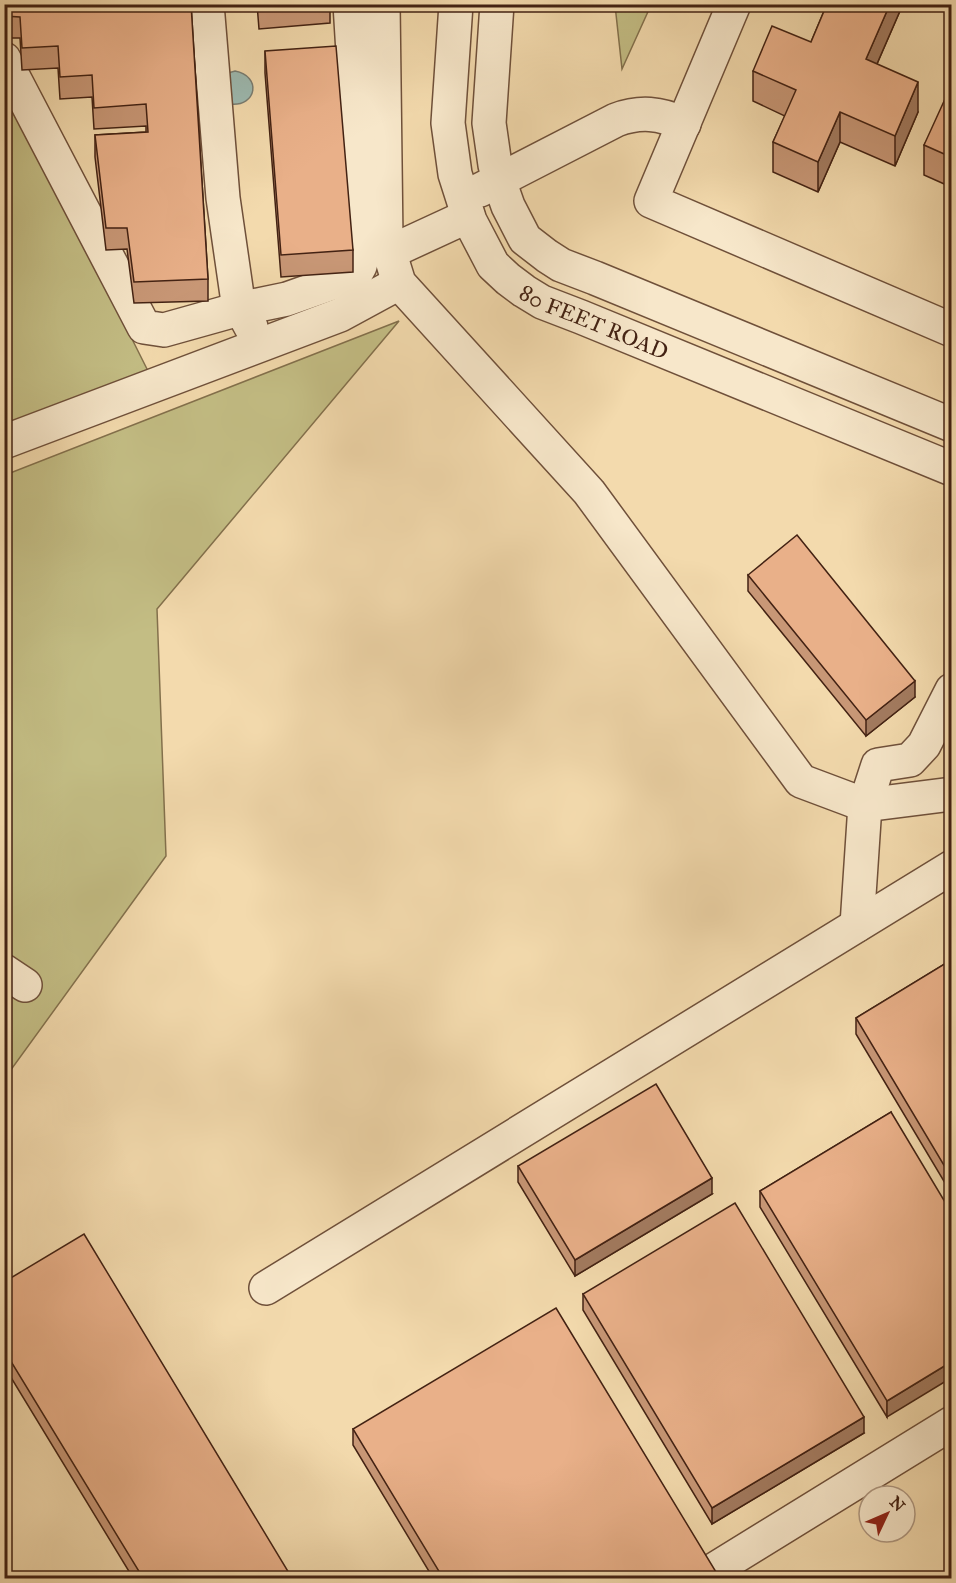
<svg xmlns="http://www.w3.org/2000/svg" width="956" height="1583" font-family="'IM FELL Great Primer',serif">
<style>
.green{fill:#c3bd84;stroke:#83704c;stroke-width:1.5}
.water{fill:#9dbab1;stroke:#797d72;stroke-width:1.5}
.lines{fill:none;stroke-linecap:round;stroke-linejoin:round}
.minor-casing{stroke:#6f503a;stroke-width:36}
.minor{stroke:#f7e7ca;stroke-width:33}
.wall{fill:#c89776;stroke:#432213;stroke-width:1.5}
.shaded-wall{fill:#a37b60;stroke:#432213;stroke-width:1.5}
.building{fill:#e9b089;stroke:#432213;stroke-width:1.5}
.labels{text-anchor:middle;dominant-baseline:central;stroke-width:6;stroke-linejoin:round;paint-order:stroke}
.street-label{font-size:22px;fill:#432213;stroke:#f7e7ca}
</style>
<rect width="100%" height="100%" fill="#f3daad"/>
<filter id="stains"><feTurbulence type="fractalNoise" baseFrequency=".00333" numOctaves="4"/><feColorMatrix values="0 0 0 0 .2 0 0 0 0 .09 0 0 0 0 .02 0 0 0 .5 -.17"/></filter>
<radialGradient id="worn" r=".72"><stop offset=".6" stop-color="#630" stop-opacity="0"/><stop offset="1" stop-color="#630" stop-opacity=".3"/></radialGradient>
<path class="green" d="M615,5h36l-29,64z
M4,83l144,288 -144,55z
M399,321l-242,288 9,247 -161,222v-603z"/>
<path class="water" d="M235,71c27,5 22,36 -5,33l-2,-31z"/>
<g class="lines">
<defs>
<g id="minor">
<path d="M207,4l16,194 16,111 6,7 6,11"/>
<path d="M383,4l3,237 13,42 190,209 212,289 64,24 87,-11"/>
<path id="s1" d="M456,4l-8,119 7,51 15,47 23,44 15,14 16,12 18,11 39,15 371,152"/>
<path d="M497,4l-8,119 6,42 6,21 7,20 17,33 22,17 14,9 34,13 357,147"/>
<path d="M734,4l-83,197 301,129"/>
<path d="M4,59l140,268 20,3 75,-21 48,-10 68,-24 5,-9 5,-19 -15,-243"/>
<path d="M480,190l136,-70c24,-9 44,-7 68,4"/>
<path d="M390,252l78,-36"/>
<path d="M4,442l336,-127 59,-32"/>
<path d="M857,925l8,-120 13,-40 32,-5 14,-15 28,-55"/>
<path d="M4,971l21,14"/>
<path d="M266,1288l686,-421"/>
<path d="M707,1574l245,-151"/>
</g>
</defs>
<use href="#minor" class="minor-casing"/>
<use href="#minor" class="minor"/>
</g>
<path class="wall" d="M4,4h187l17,275v22l-74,2 -7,-54 -21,1 -11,-93v-22l51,-3v-6l-52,3 -2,-32 -32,2 -2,-31 -36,2 -2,-32h-16z
M257,4h73v19l-71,6z
M827,4h76l-26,60 41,48 -23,54 -55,-24 -22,50 -45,-20v-30l12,-26 -32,-15v-30l58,-29z
M265,51l88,199v22l-72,5 -16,-204z
M951,102v85l-27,-12v-30z
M951,202v46l-5,-2v-30z
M748,575l167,122 -49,39 -118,-145z
M951,960v233l-95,-159v-16z
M891,1112l-4,305 -127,-210v-16z
M518,1166l194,28 -137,82 -57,-94z
M4,1282l288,296h-159l-129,-212z
M583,1294l281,139 -152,91 -129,-214z
M353,1429l363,149h-283l-80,-133z"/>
<path class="shaded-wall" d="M890,4h13l-37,85v-30z
M918,82v30l-23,54v-30z
M840,112v30l-22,50v-30z
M915,681v16l-49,39v-16z
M712,1178v16l-137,82v-16z
M951,1362v16l-64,39v-16z
M864,1417v16l-152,91v-16z
M716,1572v6h-11z"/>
<path class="building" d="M4,4h187l17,275 -74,3 -7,-54h-21l-11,-93 53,-3 -2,-28 -52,4 -2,-33 -32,2 -2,-31 -36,2 -2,-31 -16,-1z
M259,4h34l-34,3z
M827,4h63l-24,55 52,23 -23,54 -55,-24 -22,50 -45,-20 23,-52 -43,-19 19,-45 39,16z
M336,46l17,204 -72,5 -16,-204z
M945,99l6,3v55l-27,-12z
M951,202v16l-5,-2z
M797,535l118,146 -49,39 -118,-145z
M951,960v217l-95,-159z
M656,1084l56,94 -137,82 -57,-94z
M891,1112l60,100v150l-64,39 -127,-210z
M735,1203l129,214 -152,91 -129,-214z
M84,1234l208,344h-149l-139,-228v-68z
M556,1308l160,264 -11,6h-262l-90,-149z"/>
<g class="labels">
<g class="street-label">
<text stroke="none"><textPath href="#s1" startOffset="387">80 FEET ROAD</textPath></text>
</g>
</g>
<rect width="956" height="1583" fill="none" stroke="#f3daad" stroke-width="24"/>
<rect x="6" y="6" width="944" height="1571" fill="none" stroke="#432213" stroke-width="3"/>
<rect x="12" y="12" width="932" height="1559" fill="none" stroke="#432213" stroke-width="1.5"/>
<g transform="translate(887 1514) rotate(46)"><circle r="28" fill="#f7e7ca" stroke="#af9881" stroke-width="1.5"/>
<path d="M0-4.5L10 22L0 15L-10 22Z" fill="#8f2418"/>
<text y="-9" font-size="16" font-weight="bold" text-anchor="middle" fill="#432213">N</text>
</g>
<rect width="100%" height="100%" filter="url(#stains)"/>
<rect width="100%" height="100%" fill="url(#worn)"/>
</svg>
